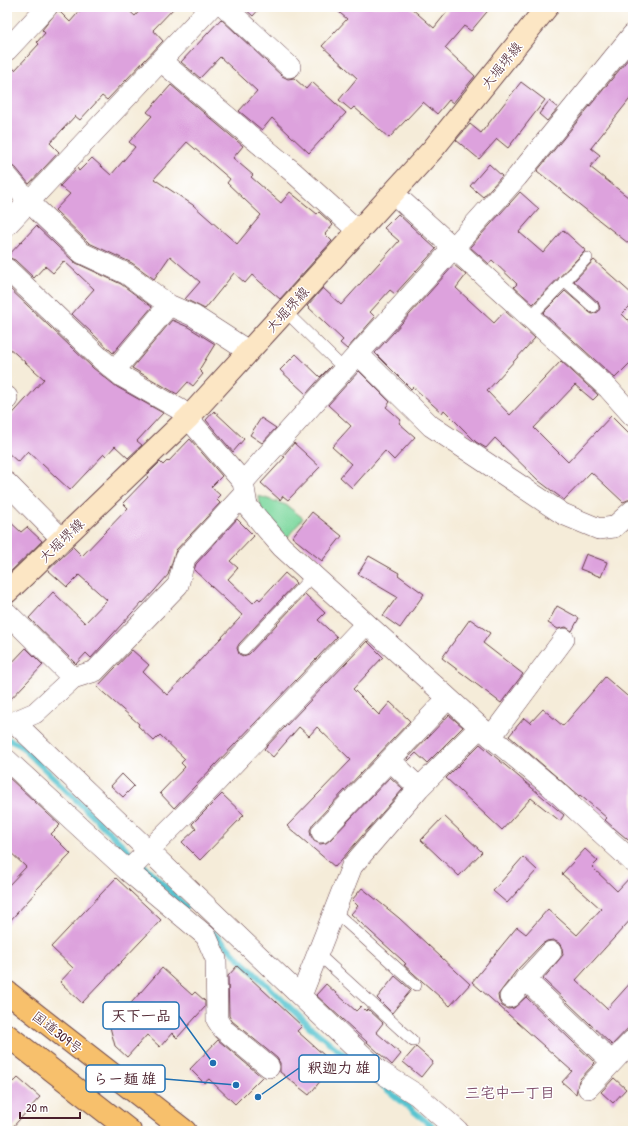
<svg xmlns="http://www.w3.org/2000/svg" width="640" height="1138" font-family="'Patrick Hand','Klee One',sans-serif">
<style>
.green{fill:#7dd89e;stroke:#647c64}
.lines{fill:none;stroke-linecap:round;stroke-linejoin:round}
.stream{stroke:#58c4d0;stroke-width:6}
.building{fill:#dda2dd;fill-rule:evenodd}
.service-casing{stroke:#643e45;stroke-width:12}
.minor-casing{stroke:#643e45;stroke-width:22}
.secondary-casing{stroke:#643e45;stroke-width:24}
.trunk-casing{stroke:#643e45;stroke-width:24}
.service{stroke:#fff;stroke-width:11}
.minor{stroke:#fff;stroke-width:21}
.secondary{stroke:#fce6c4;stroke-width:22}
.trunk{stroke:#f7c06c;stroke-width:22}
.labels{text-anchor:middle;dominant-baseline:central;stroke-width:3;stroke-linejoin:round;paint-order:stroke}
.street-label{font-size:14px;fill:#4a1f2b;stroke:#fff}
.neighbourhood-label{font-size:15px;font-weight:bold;fill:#7d4d69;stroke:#fff}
.leader{fill:none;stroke:#1f6fb2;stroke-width:1.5}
.callout-dot{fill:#1f6fb2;stroke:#fff;stroke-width:1.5}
.callout{fill:#fff;stroke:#1f6fb2;stroke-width:1.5}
.callout-label{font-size:15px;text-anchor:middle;font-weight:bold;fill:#4a1f2b}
</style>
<rect width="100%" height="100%" fill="#fff"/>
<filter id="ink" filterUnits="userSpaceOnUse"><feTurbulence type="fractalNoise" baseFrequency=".025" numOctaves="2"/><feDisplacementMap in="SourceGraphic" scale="8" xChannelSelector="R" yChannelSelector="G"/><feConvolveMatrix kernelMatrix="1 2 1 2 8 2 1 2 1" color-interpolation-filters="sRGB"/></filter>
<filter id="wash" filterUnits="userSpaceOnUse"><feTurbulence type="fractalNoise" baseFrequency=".012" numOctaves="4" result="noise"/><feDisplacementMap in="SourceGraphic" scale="16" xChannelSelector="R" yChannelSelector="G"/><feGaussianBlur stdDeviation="0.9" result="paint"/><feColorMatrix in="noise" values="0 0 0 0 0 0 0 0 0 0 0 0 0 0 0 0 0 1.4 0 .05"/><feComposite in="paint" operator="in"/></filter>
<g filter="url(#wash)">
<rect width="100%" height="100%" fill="#f5ecd9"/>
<path class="green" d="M259,496l27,9 17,13 -16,20 -26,-25z"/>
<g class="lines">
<path class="stream" d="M7,739l13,6 166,162
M213,933l97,94 128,104"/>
</g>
<g id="blocks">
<path class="building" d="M83,7h42l10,9 8,-9h32l-22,23 10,11 -56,59 -5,-4 -22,24 -5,-4 -25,27 9,9 -30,32 -13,-16 -9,-4v-102l8,8 24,-26 -2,-2 8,-9 -3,-3 16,-20 12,12z
M243,7h18l-8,9z
M333,7h77l24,21 17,-21h40l-20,24 -7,-5 -19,22 30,28 -22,27 -4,-3 -12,14 -14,-12 -34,36 -35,-31 -3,3 -12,-10 18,-22 -35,-32 25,-27z
M221,19l61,57 6,3 6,-1 12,11 6,-7 34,31 -37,40 -37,-35 -10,12 -23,-19 18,-20 -37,-34 -20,21 -19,-16z
M633,53v42l-42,53 9,7 -10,12 43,34v46l-96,-76z
M521,82l24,18 -37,48 -11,-9 -18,20 -23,-19 14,-16 11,9z
M171,85l72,61 -10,12 20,17 -2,2 30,26 9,-11 27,22 2,-2 14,13 -8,9 7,7 -52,58 -28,-24 -7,8 -11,-10 -29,36 -20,-10 15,-17 -30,-26 -16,23 -22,-16 -43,-20 -34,-33 15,-16 -10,-8 17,-18 2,3 13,-13 19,17 24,-28 -6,-5 23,-26 -5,-4zM187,142l43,37 -3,4 34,32 -24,29 -44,-39 -39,-26z
M549,101l9,7 -11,13 -8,-7z
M489,164l13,12 -19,21 -13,-11z
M520,192l19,17 -20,23 24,21 20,-23 21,19 1,2 -52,53 -19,-17 3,-3 -25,-24 -3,4 -19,-17z
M398,214l38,35 -41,45 -5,-4 -20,22 5,5 -28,32 -7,-6 3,-3 -36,-34 16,-18 18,17 58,-64 -15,-13z
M36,226l38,36 47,22 31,23 -39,46 -41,-39 22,-25 -30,-28 -11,12 -8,-7 -11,12 -19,-18 -8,-3z
M594,260l39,35v8l-11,11 11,11v35l-18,18 -72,-65 22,-22 24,21 3,2 6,-2 2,-4 -2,-6 -24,-21z
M454,265l12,10 -10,13 38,35 11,-12 30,27 -48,53 23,24 51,-54 37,34 -5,5 -18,-15 -41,43 34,34 43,-46 22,22v60l-10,4 -32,-30 -27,28 -25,-19 -44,-43 -9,10 -10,-6 -32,-32 -2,3 -29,-26 -2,2 -36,-36z
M7,286l86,82 24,19 46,26 -26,28 5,4 -14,13 -13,-12 -9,10 -2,-2 -34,36 -42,-39 -10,11 -11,-10v-32l37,-41 -37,-33z
M172,320l16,7 27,17 -16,26 4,4 -10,12 -5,-4 -11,12 -45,-26z
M296,354l24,23 11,-11 -25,28 -26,-24z
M359,371l31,31 -4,5 15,13 -2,3 16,14 -21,23 -9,-9 -33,37 -12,-11 11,-13 -19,-17 19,-21 -23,-21z
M214,411l30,28 -11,13 -27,-32z
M261,418l15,10 -14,15 -12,-8z
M190,439l32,37 -11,11 9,8 -4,4 4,4 -44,47 -8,25 -13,15 -12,13 -1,-1 -51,56 -5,-5 -10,11 -47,-46 24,-26 32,31 22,-23 -28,-25 -12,12 -19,-17 25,-23 9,9 46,-48 -5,-5 25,-26 -1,-2 13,-13 3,3 4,-4 1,1z
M294,443l26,24 -32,33 -5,-4 -3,4 -19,-17 24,-26 -2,-1z
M312,512l30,24 -20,25 -30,-24z
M7,519l14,13 6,-5 15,14 -35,34z
M237,519l17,17 -24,25 8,7 -10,11 25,24 5,-5 2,2 25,-27 11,10 -57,61 -2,4 2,6 4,2 6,-2 56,-60 20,19 -7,7 19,17 -163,171 -14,-15 25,-26 -4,-4 4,-4 -25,-24 -6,6 -16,-15 1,-2 -42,-37 35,-37 17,15 -6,7 24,23 72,-76 3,-4 -48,-45 2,-6z
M586,554l21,8 -6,15 -21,-8z
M369,556l30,17 -1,2 26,19 -24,34 -17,-12 14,-19 -39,-23z
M557,606l22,12 -7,13 -6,-4 -8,2 -10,-6z
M470,619l20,14 -7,10 40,31 -22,29 -59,-45z
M367,641l16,16 -30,32 26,26 11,-13 20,19 -97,103 -3,6 1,6 3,5 6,3 6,-1 4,-3 60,-63 13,12 -68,78 -48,-41 64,-66 -34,-33 -8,9 -10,-9 -26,30 -9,-8z
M26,648l17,17 -36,38v-35z
M605,677l28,24v143l-19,-16 -9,-8 2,-2 -27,-23 -1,1 -70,-60 15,-18 6,5 13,-14 20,17z
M449,715l14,12 -36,36 -11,-10 -8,8 -1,-2z
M480,744l84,71 -4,6 -29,-23 -29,32 -56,-52z
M122,774l12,12 -11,11 -12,-11z
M7,776l53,49 -9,9 20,20 -36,37 1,1 -29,32v-37l19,-20 -19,-18z
M222,794l22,21 -44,45 -18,-18 14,-13 -4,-5z
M444,816l38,36 -23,24 -38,-36z
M585,849l13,12 -6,6 25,24 16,-17v43l-57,63 31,29 26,-29v43l-21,22 -69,-66 20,-24 -1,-7 -3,-5 -6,-3 -6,1 -5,3 -26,27 -18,24 1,6 3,5 6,3 6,-1 12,-11 69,66 -16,17 -3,14 -14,-12 10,-11 -100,-89 45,-55 9,7 22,-25 29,26 24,-26 -39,-35z
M523,857l14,13 -30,33 -14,-12z
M116,878l45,42 -79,83 -22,-21 13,-14 -22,-21z
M362,888l37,30 71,66 -20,22 -46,-41 2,-1 -4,-4 -51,-46 7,-8 -6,-6z
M237,966l65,60 -5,5 37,33 -25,31 -29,-23v-9l-3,-5 -45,-37 -3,-5 -1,-40z
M162,968l30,27 3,-3 10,9v6l-28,31 -5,-5 -12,14 -13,-12 -20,22 -12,-11 -5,-19z
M395,976l16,14 -19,23 -15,-15z
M326,984l30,27 5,-5 5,5 2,-2 15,14 -7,9 25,22 -9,11 -76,-70z
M218,1040l44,37 -27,27 -26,-25 -5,4 -14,-14z
M416,1047l17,15 -12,15 -18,-15z
M7,1076l7,6 4,-4 22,19 -31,34h-2z
M614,1078l12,11 -13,14 -12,-11z"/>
</g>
</g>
<g filter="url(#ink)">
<use href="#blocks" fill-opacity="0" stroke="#643e45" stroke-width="1"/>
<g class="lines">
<defs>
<path id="service" d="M564,281l29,26
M285,311l51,50
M530,317l57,-59
M244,649l69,-74
M335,912l81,73
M318,954l95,87"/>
<path id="minor" d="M225,7l65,60
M7,50l40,-43
M161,61l132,111 65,59
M7,176l22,26 53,51 45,21 42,31 25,11 54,35
M393,193l215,195 25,28
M7,225l204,-218
M7,269l94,90 22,18 56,32 9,9 55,64 4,24 35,41 209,190 57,47 85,78
M358,354l73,72 132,88 36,15 15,-2 19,-17
M115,370l54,-65
M7,397v2
M243,482l274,-305 116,-143
M7,483l55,56
M7,613l66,65
M14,722l365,349 38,24 41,36
M7,725l28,-12 38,-35 22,-7 83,-86 7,-27 60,-65
M491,737l73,-98
M7,760l121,111 73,-73 165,-174
M390,760l29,28
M322,832l126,-134
M128,871l78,65 10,23 1,61 6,9 46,38
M525,979l87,83
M301,996l51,-130 67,-78 61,-61
M510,997l41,-45
M588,1088l45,-48"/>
<path id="secondary" d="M7,592l181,-174 245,-269 114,-142"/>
<path id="trunk" d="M7,992l178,139
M7,1035l123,96"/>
</defs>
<use href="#service" class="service-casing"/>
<use href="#minor" class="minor-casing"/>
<use href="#secondary" class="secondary-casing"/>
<use href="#trunk" class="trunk-casing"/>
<use href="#service" class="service"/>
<use href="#minor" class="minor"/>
<use href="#secondary" class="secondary"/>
<use href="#trunk" class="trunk"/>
</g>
</g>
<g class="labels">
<g class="street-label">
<text transform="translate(501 65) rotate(-51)">大堀堺線</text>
<text transform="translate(287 309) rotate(-48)">大堀堺線</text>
<text transform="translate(61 540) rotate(-44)">大堀堺線</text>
<text transform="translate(58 1032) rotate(38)">国道309号</text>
</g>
<g class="neighbourhood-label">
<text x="510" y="1092">三宅中一丁目</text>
</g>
</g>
<path class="leader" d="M213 1063L179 1016M258 1097L299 1068M236 1085L165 1079"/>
<g class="callout-dot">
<circle cx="213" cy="1063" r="4"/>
<circle cx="258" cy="1097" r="4"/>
<circle cx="236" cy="1085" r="4"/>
</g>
<g class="callout">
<rect x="103" y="1002" width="76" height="27" rx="4"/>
<rect x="299" y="1055" width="80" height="27" rx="4"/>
<rect x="86" y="1065" width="79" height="27" rx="4"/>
</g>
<g class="callout-label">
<text x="141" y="1021">天下一品</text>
<text x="339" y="1073">釈迦力 雄</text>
<text x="125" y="1084">らー麺 雄</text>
</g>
<rect width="640" height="1138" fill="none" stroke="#fff" stroke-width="24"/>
<path d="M20 1112v6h60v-6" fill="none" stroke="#4a1f2b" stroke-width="2"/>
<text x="26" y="1112" font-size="12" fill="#4a1f2b" stroke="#ffffff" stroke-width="3" paint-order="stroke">20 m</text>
</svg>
